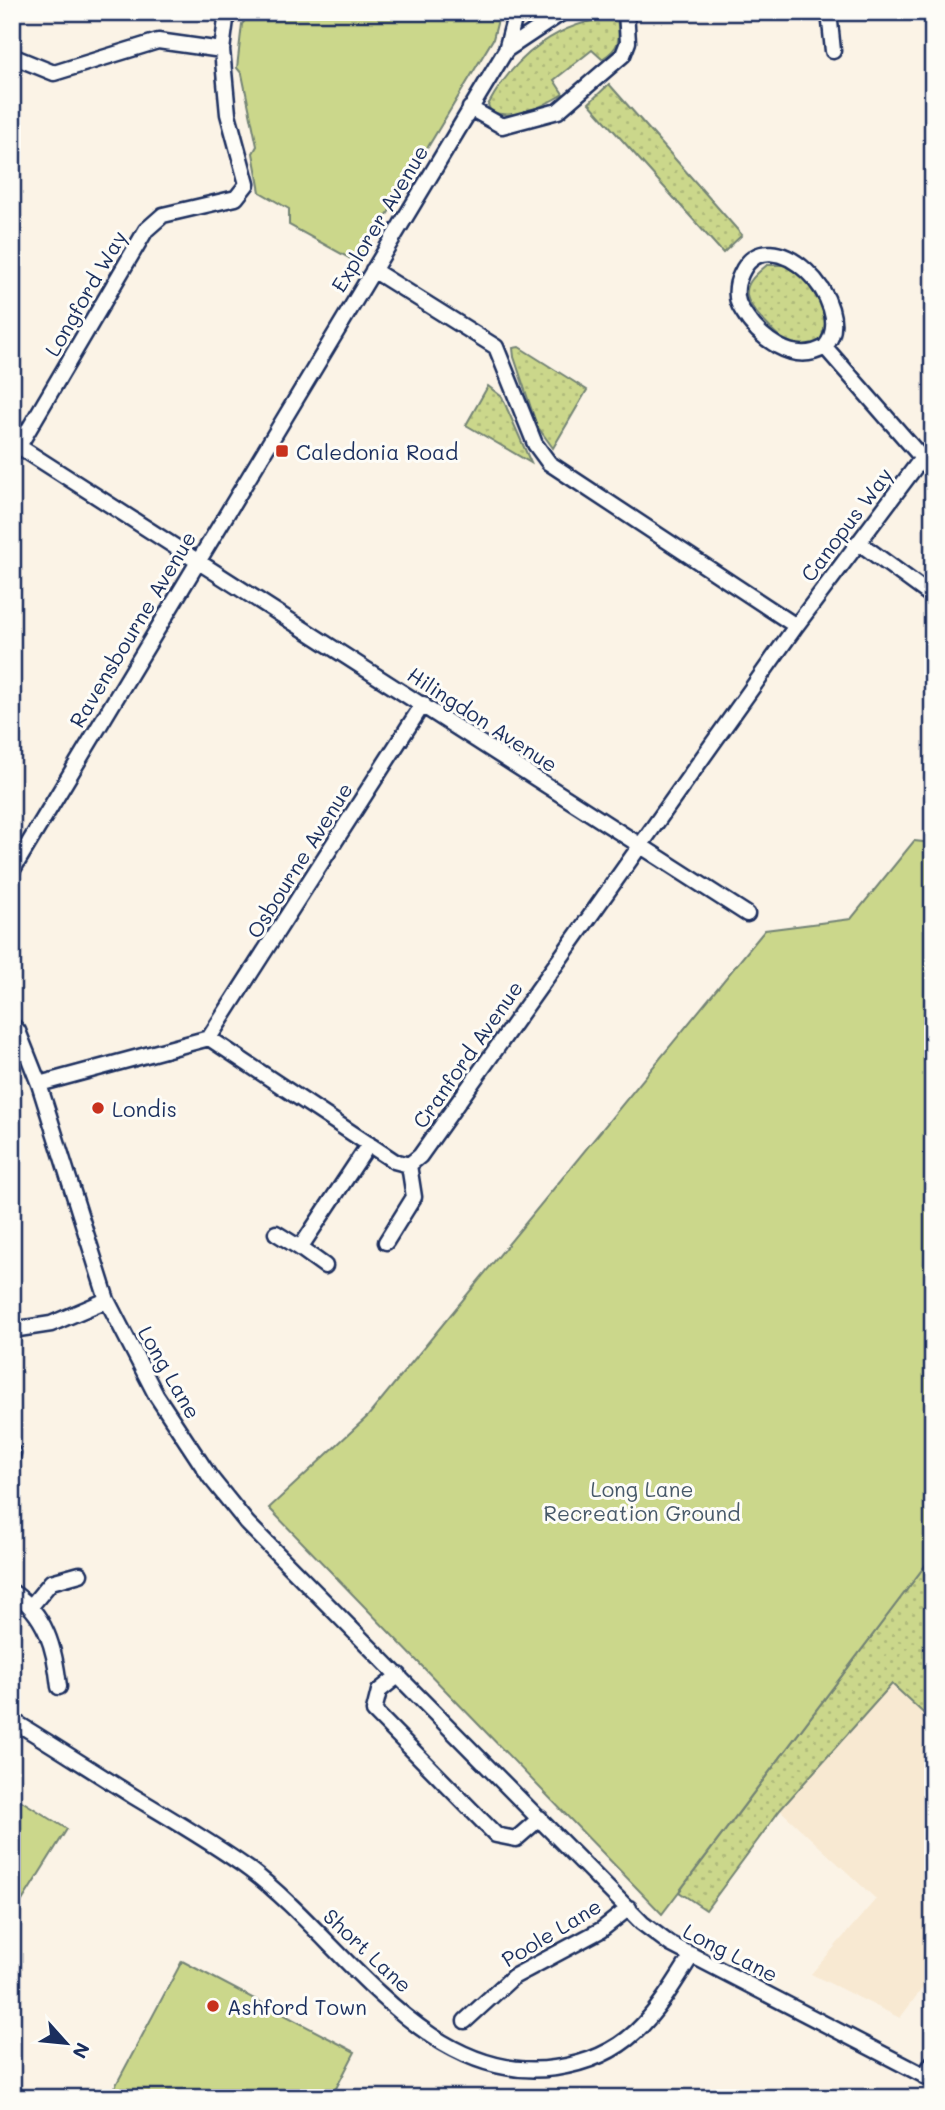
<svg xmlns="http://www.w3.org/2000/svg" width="945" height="2110" font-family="Mali,sans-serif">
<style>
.built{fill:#f8e9d2}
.grass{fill:url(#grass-dots);stroke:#738374;stroke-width:2}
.green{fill:#cbd78b;stroke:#738374;stroke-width:2}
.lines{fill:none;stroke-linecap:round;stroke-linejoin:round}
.street-casing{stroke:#1b2f5e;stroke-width:19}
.street{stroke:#fdfcf7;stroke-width:14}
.poi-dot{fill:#c8321e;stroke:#fdfcf7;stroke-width:2.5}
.labels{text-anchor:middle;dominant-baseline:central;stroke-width:6;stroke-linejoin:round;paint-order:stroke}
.street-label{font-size:21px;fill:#1b2f5e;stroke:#fdfcf7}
.poi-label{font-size:21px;fill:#1b2f5e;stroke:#fdfcf7;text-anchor:start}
.park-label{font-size:21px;fill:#475969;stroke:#fdfcf7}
</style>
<defs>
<pattern id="grass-dots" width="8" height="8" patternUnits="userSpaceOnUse" patternTransform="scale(1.75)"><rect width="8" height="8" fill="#cbd78b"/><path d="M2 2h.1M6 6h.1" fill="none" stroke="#aeb97a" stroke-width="1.8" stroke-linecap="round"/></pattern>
</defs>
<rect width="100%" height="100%" fill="#fbf3e6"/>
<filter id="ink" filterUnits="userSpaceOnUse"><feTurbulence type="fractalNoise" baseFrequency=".0143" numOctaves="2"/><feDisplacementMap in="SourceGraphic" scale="14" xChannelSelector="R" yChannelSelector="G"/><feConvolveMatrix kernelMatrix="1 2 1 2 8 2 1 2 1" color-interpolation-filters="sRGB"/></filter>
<g filter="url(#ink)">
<path class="built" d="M892,1684l41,38v234l-3,3 3,15 -33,44 -89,-44 65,-75 -96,-89z"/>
<path class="grass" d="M617,17c3,21 4,31 -15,42l-10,-9 -38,30 9,14c-21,13 -47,26 -72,18l-3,-7c27,-50 71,-84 129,-88z
M609,84l133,151 -19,18 -134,-150z
M767,265h17l19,12 18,27 6,24 -7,16c-8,3 -18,6 -27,2 -12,-5 -45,-38 -46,-51 -2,-13 11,-22 20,-30z
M519,347l68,43 -34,58 -16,-22 -23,-69 -1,-9z
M488,386l14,11 29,66 -65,-38z
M933,1555v167l-41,-38 -112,126 -74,100 -27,-18z"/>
<path class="green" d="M252,12h248l-7,27 -135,224 -69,-38v-16l-29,-17 -7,-39 4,-7 -15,-72 -5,-6 5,-44z
M914,841l19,2v712l-271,359 -393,-406 99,-92 397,-486 86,-11z
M12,1795l55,34 -55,88z
M182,1961l173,91 -24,46h-222z"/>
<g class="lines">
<defs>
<path id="street" d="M829,12l4,39
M506,50l57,-38
M12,56l42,17 104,-32 64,9
M470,108l32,18 56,-15 65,-56 5,-13 -2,-30
M373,270l123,77 39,97 14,19 247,163
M825,347c36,-43 -57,-135 -84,-73 -6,12 -6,26 1,36 17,28 51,56 83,37l97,111
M12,442l735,472
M19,446l127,-216 17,-15 73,-17 11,-14 -19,-70 -6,-64 5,-38
M858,542l75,55
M12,871l494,-821 10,-38
M12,1025l6,6 21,53 68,216 49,95 54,82 37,46 395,400 28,21 263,136
M209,1038l214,-334
M39,1084l170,-46 185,123 15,4 11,-9 376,-530 126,-168 11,-7
M276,1233l24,15
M386,1242l28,-45 -5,-32
M325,1266l-25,-18 69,-104
M12,1330l39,-6 56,-24
M12,1455l1,-2
M12,1592c34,21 43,57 47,95
M32,1605l19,-23 29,-8
M399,1675l-20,16 -5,20 122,124 20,4 24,-21
M12,1720c41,25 81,51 121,76 40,24 80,47 117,74 91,68 176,217 305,198 75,-11 99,-52 137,-113
M465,2021l48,-44 88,-47 28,-22
M924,2076l9,-14"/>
</defs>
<use href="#street" class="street-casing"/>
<use href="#street" class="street"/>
</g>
</g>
<g class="poi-dot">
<rect x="275" y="444" width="14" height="14" rx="3.5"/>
<circle cx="98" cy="1108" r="7"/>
<circle cx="213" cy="2006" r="7"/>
</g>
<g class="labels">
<g class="street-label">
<text transform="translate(379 218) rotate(-59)">Explorer Avenue</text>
<text transform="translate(85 293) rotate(-60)">Longford Way</text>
<text transform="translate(846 524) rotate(-53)">Canopus Way</text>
<text transform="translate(132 629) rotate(-59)">Ravensbourne Avenue</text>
<text transform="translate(483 719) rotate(33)">Hilingdon Avenue</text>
<text transform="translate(299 860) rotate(-58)">Osbourne Avenue</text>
<text transform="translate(467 1054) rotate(-55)">Cranford Avenue</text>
<text transform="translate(170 1372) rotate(60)">Long Lane</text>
<text transform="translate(551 1932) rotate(-31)">Poole Lane</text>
<text transform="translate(368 1950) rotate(43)">Short Lane</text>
<text transform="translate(731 1952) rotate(27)">Long Lane</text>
</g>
<g class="poi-label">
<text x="296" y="451">Caledonia Road</text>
<text x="112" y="1108">Londis</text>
<text x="227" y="2006">Ashford Town</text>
</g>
<g class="park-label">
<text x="642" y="1488">Long Lane<tspan x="642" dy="24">Recreation Ground</tspan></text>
</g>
</g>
<rect width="945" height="2110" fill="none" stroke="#fdfcf7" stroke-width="42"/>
<rect x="21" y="21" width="903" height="2068" fill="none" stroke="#1b2f5e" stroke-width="2.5" filter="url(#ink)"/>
<g transform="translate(66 2043) rotate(117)" stroke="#fdfcf7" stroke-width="5" paint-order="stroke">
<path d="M0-5L12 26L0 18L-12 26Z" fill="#1b2f5e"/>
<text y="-10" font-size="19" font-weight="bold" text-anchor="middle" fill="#1b2f5e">N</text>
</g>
</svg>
